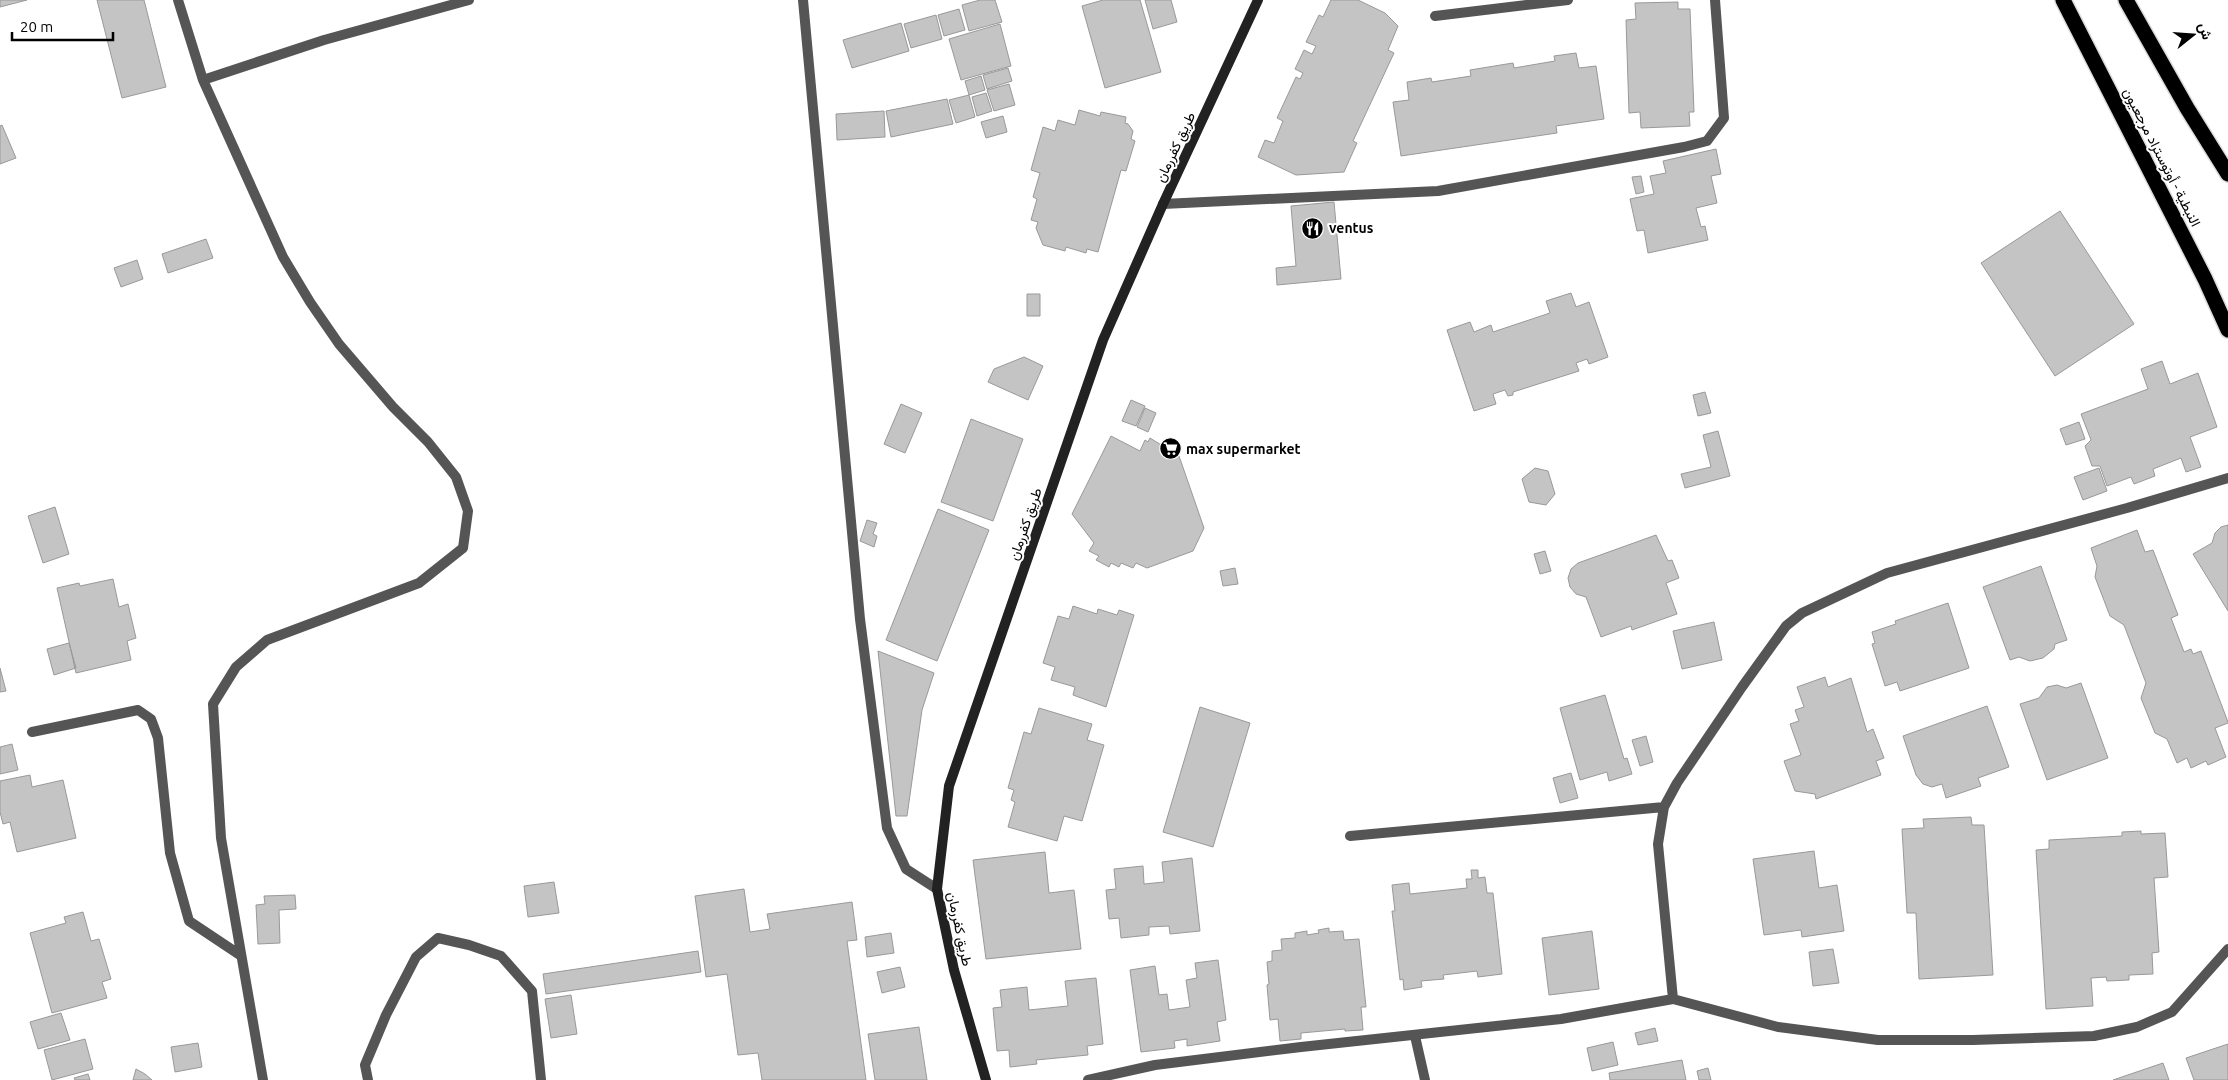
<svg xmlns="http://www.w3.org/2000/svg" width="2228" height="1080" font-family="Ubuntu,Vazirmatn,sans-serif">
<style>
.building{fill:#c4c4c4;stroke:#999}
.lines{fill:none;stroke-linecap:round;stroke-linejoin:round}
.highway-casing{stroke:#dbdbdb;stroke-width:18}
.lane{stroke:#555;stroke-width:10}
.street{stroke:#555;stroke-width:10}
.secondary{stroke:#222;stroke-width:10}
.highway{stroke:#000;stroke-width:15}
.labels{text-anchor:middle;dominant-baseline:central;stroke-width:4;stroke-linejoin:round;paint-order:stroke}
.street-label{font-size:14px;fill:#000;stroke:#fff}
.poi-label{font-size:14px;font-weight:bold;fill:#000;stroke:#fff;text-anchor:start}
</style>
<rect width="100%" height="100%" fill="#fff"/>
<path class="building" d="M0,0h27l-27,7z
M97,0h47l22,87 -44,11z
M980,0h15l7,22 -33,9 -7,-26z
M1103,0h37l21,72 -56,16 -23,-82z
M1145,0h26l6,22 -24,7z
M1331,0h27l27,13 13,13 -10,24 6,3 -41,88 4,2 -13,29 -48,3 -38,-18 7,-17 9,3 9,-22 -6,-3 19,-41 4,2 3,-6 -8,-4 9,-19 8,4 4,-8 -10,-4 13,-27 4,2z
M1678,2v7h12l4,103h-5l1,14 -49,2 -1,-16 -11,1 -3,-93 10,-1 -1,-16z
M959,9l6,21 -21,6 -6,-21z
M936,15l6,24 -31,9 -7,-24z
M901,23l8,28 -57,17 -9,-28z
M1000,24l11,42 -50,14 -12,-41z
M1576,53l3,15 17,-2 8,53 -48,7 1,7 -156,23 -8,-54 16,-2 -2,-18 24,-4 1,4 39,-6 -1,-6 43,-7 1,5 41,-7 -1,-5z
M1008,68l4,13 -25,8 -4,-14z
M981,76l4,14 -16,5 -4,-14z
M1009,84l6,21 -21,6 -7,-21z
M986,93l6,18 -15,5 -5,-19z
M969,95l6,22 -19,6 -7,-23z
M947,99l6,25 -62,13 -5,-26z
M1079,110l21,6 1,-4 25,5 -1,6 3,1 5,7 -2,8 4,2 -9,30 -5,-1 -23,82 -11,-3 -1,4 -20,-6 -1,4 -22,-6 -7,-17 2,-6 -7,-2 6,-21 -4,-2 7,-24 -9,-3 12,-43 12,4 3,-11 17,5z
M884,111l1,26 -48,3 -1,-26z
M1003,116l4,16 -21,6 -5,-16z
M2,125l14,33 -16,6v-38z
M1716,149l5,25 -10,2 6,27 -21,5 5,19 4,-1 3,14 -60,13 -4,-23 -7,1 -7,-32 24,-5 -4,-18 16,-3 -3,-12z
M1641,176l3,16 -8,2 -4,-17z
M1334,202l7,77 -64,6 -1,-17 20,-2 -5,-60z
M2060,211l74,113 -79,52 -74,-113z
M206,239l7,19 -45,15 -6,-19z
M137,260l6,19 -22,8 -7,-19z
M1571,293l5,14 13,-5 19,55 -19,7 -2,-5 -11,4 3,8 -66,21v3l-5,1 -3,-6 -12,4 3,10 -22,7 -27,-81 23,-8 4,10 17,-7 2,7 57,-19 -4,-12z
M1027,294h13v22h-13z
M1024,357l19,9 -15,34 -40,-18 6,-13z
M2162,361l8,23 28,-11 19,54 -27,10 11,30 -15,5 -5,-14 -28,11 2,7 -21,8 -3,-7 -24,9 -7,-20h-8l-7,-20 6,-6 -10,-26 67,-25 -7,-20z
M1705,392l6,21 -13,3 -5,-21z
M1131,400l14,6 -9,20 -14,-5z
M901,404l21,9 -17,40 -21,-9z
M1145,408l11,5 -8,19 -11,-5z
M971,419l52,20 -30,82 -52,-19z
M2079,422l6,17 -19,6 -6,-16z
M1718,431l12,45 -45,12 -4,-14 30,-7 -8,-32z
M1111,436l29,15 5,-11 3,2 2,-4 29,18 25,72 -11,23 -46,17 -11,-5 -3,5 -12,-5 -2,4 -8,-4 -2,4 -13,-7 3,-4 -10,-5 5,-8 -22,-29z
M1535,468l13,3 7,23 -9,11 -17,-3 -7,-23z
M2099,468l8,23 -24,9 -9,-23z
M55,507l14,47 -26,9 -15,-47z
M938,509l51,21 -52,131 -51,-21z
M867,520l10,3 -4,11 4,2 -3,11 -14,-6z
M2228,525v86l-35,-57 19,-11 3,-10 6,-6z
M2137,530l8,22 8,-2 25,65 -7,3 13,34 7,-3 2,5 8,-3 27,71v1l-13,5 11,29 -18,8 -2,-4 -15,7 -4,-10 -10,5 -10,-24 -12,-6 -14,-35 5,-15 -22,-58 -14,-9 -15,-39 2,-11 -6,-18z
M1656,535l12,26 4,-1 7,18 -13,5 11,31 -45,16 -1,-4 -30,11 -15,-40 -10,-3 -6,-7 -2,-9 3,-9 7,-6z
M1545,551l6,20 -11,3 -6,-20z
M2041,566l26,74 -12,4 -1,5 -11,9 -13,3 -11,-4 -9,3 -27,-73z
M1235,568l3,16 -15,2 -3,-15z
M113,579l6,28 9,-3 8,34 -9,3 4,19 -55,13 -19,-85 22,-5 1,3z
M1948,603l21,65 -69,23 -3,-9 -12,4 -13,-42 3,-1 -3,-11 24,-8 -1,-3z
M1073,606l24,8 1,-5 19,6 2,-5 15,5 -28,92 -33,-12 2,-8 -24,-7 4,-13 -12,-4 15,-47 11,3z
M1714,622l8,38 -40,9 -9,-38z
M69,643l7,25 -22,7 -7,-26z
M878,651l56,22 -12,37 -15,106h-11z
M0,668l6,23 -6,1z
M1825,677l3,10 23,-9 16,54 6,-3 11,29 -8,3 5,14 -65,24 -1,-5 -20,-3 -11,-30 17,-6 -11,-31 9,-3 -4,-11 9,-3 -7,-20z
M2081,683l27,75 -61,22 -27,-76 19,-6 8,-11 10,-2 9,3z
M1605,695l19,64 3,-1 5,16 -23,7 -2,-9 -27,8 -20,-72z
M1987,706l22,61 -31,11 3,8 -35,12 -4,-14 -10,3 -9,-3 -7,-9 -13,-39z
M1200,707l50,16 -37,124 -50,-15z
M1039,708l53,16 -5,16 17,5 -22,76 -18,-5 -7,25 -49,-14 7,-25 -4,-2 3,-10 -6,-2 16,-56 7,2z
M1646,736l7,26 -13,4 -8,-26z
M12,744l6,26 -18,4v-27z
M1571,773l7,25 -18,5 -7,-25z
M30,775l2,12 31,-7 13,58 -59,14 -7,-30 -7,2 -3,-12v-31z
M1971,817l1,8h12l9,150 -74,4 -3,-66h-9l-5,-84 22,-1 -1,-9z
M2141,831v3l24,-1 3,44 -14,1 5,74 -7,1 1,21 -24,1v5l-22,1 -1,-4 -15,1 2,28 -47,3 -10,-159 13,-1v-9l73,-4v-4z
M1814,851l5,37 18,-3 7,46 -42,6 -1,-7 -37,5 -11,-76z
M1045,852l4,41 25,-3 7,59 -95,10 -13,-99z
M1192,858l8,73 -30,3 -1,-8 -20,1v8l-28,3 -2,-20 -10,1 -3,-29 10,-1 -2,-20 29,-3 1,18 20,-2 -2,-20z
M1471,870h7v8l7,-1 2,16h6l9,81 -24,3 -1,-6 -34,4 1,4 -23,2 1,6 -18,3 -1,-11 -3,1 -8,-69h3l-3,-26 17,-2 1,11 57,-6 -1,-9h6z
M554,882l5,31 -31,4 -4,-31z
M744,889l6,43 20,-3 -3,-15 85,-12 5,38 -10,1 19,139h-104l-4,-27 -20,2 -11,-81 -21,3 -11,-81z
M295,895l1,14 -17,1 1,33 -22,1 -2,-39 9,-1 -1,-8z
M83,912l8,29 8,-2 12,40 -9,3 5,16 -55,15 -22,-80 36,-10 -2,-6z
M1329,928v4l14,-1 1,9 15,-1 7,68h-5l2,23 -18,1v-2l-44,4v6l-21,2 -2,-22 -8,1 -3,-35 2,-1 -2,-22 5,-1v-10l10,-1 -1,-11 14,-1v-5l12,-2v4l12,-2 -1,-3z
M1592,931l7,58 -50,6 -7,-57z
M891,933l3,20 -27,4 -2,-20z
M1833,949l6,34 -26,3 -4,-34z
M698,951l3,21 -155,22 -3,-20z
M1218,960l8,60 -9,2 3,19 -33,5v-7l-13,2 1,7 -34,4 -11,-82 25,-4 4,29 8,-1 2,16 21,-3 -4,-27 11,-2 -2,-15z
M900,967l5,20 -23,6 -5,-21z
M1096,978l7,66 -16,2 1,9 -52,5 1,4 -27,3 -1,-17 -12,1 -4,-43 9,-1 -2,-17 27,-3 2,23 39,-4 -3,-25z
M571,995l6,39 -26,4 -6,-39z
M61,1013l9,27 -32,9 -8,-27z
M919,1027l8,53h-52l-7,-46z
M1655,1028l3,13 -20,4 -3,-12z
M85,1039l8,30 -41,11 -8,-30z
M1613,1042l5,23 -26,6 -5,-23z
M198,1043l4,24 -27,5 -4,-25z
M2228,1044v36h-34l-8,-22z
M1682,1060l4,20h-76l-1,-7z
M2163,1063l6,17h-56z
M1708,1068l3,12h-12l-2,-9z
M136,1069l9,5 7,6h-19z
M88,1074l2,6h-15l-1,-2z"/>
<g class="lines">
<defs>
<path id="highway" d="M2063,0l142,279 23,51
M2126,0l61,108 41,66"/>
</defs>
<use href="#highway" class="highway-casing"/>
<path class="lane" d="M1415,1036l10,44"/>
<path class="street" d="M178,0l25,80 121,-40 145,-40
M803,0l57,619 27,209 19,41 31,20
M1435,16l133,-16
M203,80l80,177 27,45 29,42 54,63 35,35 28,35 12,34 -5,37 -44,35 -152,57 -31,27 -23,37 8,134 42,242
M1163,204l275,-13 246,-44 23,-6 17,-23 -9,-118
M32,732l106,-22 13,9 7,19 12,115 19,68 51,34
M1350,836l314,-29
M1673,999l-15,-155 6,-37 13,-24 65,-96 44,-61 16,-13 85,-40 240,-65 101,-30
M368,1080l-3,-15 21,-50 30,-58 22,-19 31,7 32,11 31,35 9,89
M1088,1080l67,-15 146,-18 260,-28 112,-20 105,28 100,13h95l121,-4 43,-9 35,-15 56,-63"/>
<path class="secondary" d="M986,1080l-32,-110 -17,-81 12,-103 154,-446 60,-136 95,-204"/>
<use href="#highway" class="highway"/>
</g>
<defs>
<symbol id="restaurant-disc" viewBox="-11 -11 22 22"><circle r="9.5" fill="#000" stroke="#fff"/><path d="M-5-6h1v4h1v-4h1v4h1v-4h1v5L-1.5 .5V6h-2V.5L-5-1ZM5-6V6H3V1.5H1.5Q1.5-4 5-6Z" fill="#fff"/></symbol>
<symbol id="supermarket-disc" viewBox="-11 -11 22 22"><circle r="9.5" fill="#000" stroke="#fff"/><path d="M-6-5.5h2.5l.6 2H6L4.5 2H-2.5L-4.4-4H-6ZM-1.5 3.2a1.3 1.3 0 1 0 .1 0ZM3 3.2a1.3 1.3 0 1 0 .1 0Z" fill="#fff"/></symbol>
</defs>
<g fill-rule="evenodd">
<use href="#restaurant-disc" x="1300" y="216" width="25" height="25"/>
<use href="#supermarket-disc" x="1158" y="436" width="25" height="25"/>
</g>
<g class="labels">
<g class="street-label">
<text transform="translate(1175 147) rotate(-65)">طريق كفررمان</text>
<text transform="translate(2162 157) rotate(63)">النبطية - أوتوستراد مرجعيون</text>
<text transform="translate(1025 524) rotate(-71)">طريق كفررمان</text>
<text transform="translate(960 929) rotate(78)">طريق كفررمان</text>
</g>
<g class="poi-label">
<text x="1329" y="228">ventus</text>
<text x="1186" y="449">max supermarket</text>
</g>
</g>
<g transform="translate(2193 35) rotate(73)" stroke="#ffffff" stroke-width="4" paint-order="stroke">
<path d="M0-4L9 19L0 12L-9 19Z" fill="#000000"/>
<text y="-8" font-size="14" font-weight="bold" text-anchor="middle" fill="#000000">ش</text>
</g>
<path d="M12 32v8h101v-8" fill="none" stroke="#000000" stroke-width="2.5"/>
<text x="20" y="32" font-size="15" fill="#000000" stroke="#ffffff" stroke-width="4" paint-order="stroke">20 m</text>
</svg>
